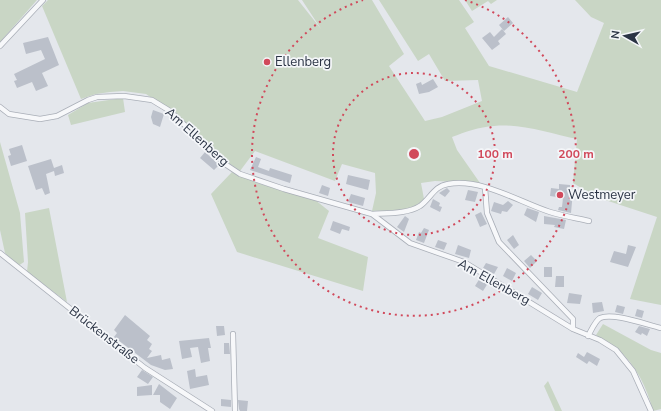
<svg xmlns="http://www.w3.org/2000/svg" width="661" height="411" font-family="'Nunito Sans',sans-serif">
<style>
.green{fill:#c9d6c5}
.building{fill:#bbc0ca}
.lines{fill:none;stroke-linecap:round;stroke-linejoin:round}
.minor-casing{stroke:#a9aeb7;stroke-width:6}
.minor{stroke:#f7f8fa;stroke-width:4.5}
.ring{fill:none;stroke:#d1495b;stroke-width:2;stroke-dasharray:2 4}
.poi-dot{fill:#d1495b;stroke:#f4f6f9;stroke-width:1.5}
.labels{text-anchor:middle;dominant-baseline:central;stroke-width:3.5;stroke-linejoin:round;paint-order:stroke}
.poi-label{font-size:13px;fill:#2b3445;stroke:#f4f6f9;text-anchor:start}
.street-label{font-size:13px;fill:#2b3445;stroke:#f4f6f9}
.centre{fill:#d1495b;stroke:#f4f6f9;stroke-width:2}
.ring-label{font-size:12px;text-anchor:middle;font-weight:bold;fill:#d1495b;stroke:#f4f6f9;stroke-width:3.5;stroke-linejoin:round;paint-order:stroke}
</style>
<rect width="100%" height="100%" fill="#e4e7ec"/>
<path class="green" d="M0,0h37l-37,42z
M48,0h250l23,29 -19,-29h70l32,54 -15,12 36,55 17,-4 40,-16 -4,-21 -33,1 -16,-27 -11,7 -39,-61h80l15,22 -9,6 24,38 88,26 27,-69 -13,-6 -16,-17h86v305l-31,-6 27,-82 -61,-20 -23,-14 4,-44c-26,-5 -56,-16 -83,-13 -15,1 -29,6 -42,11l5,13 23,33 -45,-2 -14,2 3,16c-13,14 -33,11 -52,12l4,-18 -1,-20 -33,-9 -7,17 -80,-30 -15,20 -14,-10 -52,-48 -28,-19 -23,-3 -13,1 -14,2 -15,5 -39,-93z
M465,0h32l-6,4 -3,-3 -16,10z
M123,98l2,14 -54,13 -3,-10 20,-12z
M0,142l20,71 4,49 -6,4 -13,-13 -5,-23z
M232,172l25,11 57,16 15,12 -11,27 50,19 -5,34 -126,-39 -26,-58z
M49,208l18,94 -40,-30 1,-10 -3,-49z
M603,324l48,26 10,3v56l-8,2c-6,-23 -17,-47 -36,-62 -6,-6 -14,-9 -21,-14z
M548,381l14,30h-7l-11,-25z"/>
<path class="building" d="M508,17l5,6 -9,8 -5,-6z
M502,29l4,5 -8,7 2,3 -8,6 -10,-12 8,-6 4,5z
M48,37l11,28 -17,8 6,13 -12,5 -4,-9 -15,6 -3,-7 3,-1 -3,-6 31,-15 -4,-9 -15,4 -3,-11z
M433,79l5,8 -9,5 -10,2 -3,-10 5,-2 1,3z
M153,110l11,4 -4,13 -7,-3 -2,-7z
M22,145l5,16 -16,5 -3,-10 3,-1 -2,-6z
M205,152l14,13 -5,5 -14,-12z
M256,157l5,2 -3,8 11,4 1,-3 22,7 -2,8 -40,-13z
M51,159l3,9 8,-3 2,8 -9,3 -1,-5 -8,3 4,19 -5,2 -3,-7 -6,2 -8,-24z
M348,175l22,5 -2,10 -22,-6z
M559,184l11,1v6h3l-2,22 -13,-3 1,-3h3l1,-9 -13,-2 1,-8 8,1z
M322,185l8,3 -2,8 -9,-3z
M447,188l3,3 -5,6 -6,-4z
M468,190l10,2 -3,10 -10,-2z
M351,194l14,4 -2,8 -15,-4z
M433,199l7,4 -1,3 3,1 -2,5 -10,-5z
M508,201l5,4 -6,7 -5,-1 -1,3 -10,-3 3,-9 9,3z
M527,208l12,4 -3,10 -12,-7z
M481,212l6,12 -7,3 -5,-12z
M405,216l4,3 -5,13 -7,-5z
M544,216l22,4 -2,9 -10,-2 1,-2 -11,-1z
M333,221l17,6 -1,4 -7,-2 -2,5 -10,-4z
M424,228l5,2 -5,13 -8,-3 3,-8 2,1z
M513,235l6,10 -5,4 -7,-9z
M438,240l9,3 -3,7 -9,-3z
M458,245l13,5 -2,8 -14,-4z
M628,245l8,2 -8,20 -18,-5 4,-11 12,3z
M531,255l6,6 -7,7 -6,-7z
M486,263l12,4 -4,7 -11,-6z
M544,267h8v10h-8z
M507,268l9,5 -4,8 -9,-5z
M556,276h8v11h-9z
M480,278l8,5 -5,8 -8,-5z
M532,287l10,6 -4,7 -10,-6z
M569,293l13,2 -2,9 -13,-1z
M602,302l2,9 -11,2 -1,-10z
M617,305l8,2 -2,7 -8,-2z
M637,309l7,2 -2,7 -7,-2z
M125,315l25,21 -3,4 5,4 -3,5 3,2 -5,7 14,-3 1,5 8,-2 3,11 -8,1 -14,-5 -37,-28 3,-4 -3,-3z
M216,326h8l1,9 -8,1z
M639,326l11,3 -3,7 -5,-3 -1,2 -6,-3z
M209,338l2,10h-3l2,13 -9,2 -3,-16 -8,1 2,9 -10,2 -3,-18z
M224,343h5l1,11h-6z
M587,352l13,7 -3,7 -8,-5 -2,3 -11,-7 2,-4 6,4z
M195,369l1,8 11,-2 2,10 -19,4 -3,-18z
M142,370l11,7 -5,7 -11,-7z
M159,384l18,14 -7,11 -10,-7v-7h-7z
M152,385v10l-15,1v-9z
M221,399l10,1v7l-10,-1z
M238,400l10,1 -1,10h-7l-1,-2z"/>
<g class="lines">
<defs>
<path id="minor" d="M0,46l43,-46
M0,107l9,7 31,5 17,-3 31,-16 9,-3 27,-1 28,4 18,11 55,53 15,10 44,15 88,25 38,29 54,19 109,67 27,11 16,10 17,21 18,40
M485,188l2,25 12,29 74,77v10
M372,214c15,-1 35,0 48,-8 11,-8 14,-20 28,-22 34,-6 71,18 102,28 13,4 26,6 39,9
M0,253l145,115 67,43
M233,334l2,77
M588,336c3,-5 7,-15 12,-18 13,-6 47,7 61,10"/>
</defs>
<use href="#minor" class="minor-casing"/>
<use href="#minor" class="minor"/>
</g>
<g class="ring">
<circle cx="414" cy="154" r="81"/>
<path d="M465 0A162 162 0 1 1 363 0"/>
</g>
<g class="poi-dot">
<circle cx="267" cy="62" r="4"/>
<circle cx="560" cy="195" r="4"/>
</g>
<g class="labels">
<g class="poi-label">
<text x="275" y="62">Ellenberg</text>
<text x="568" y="195">Westmeyer</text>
</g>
<g class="street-label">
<text transform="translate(197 137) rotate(42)">Am Ellenberg</text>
<text transform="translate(494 282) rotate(29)">Am Ellenberg</text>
<text transform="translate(104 335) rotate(38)">Brückenstraße</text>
</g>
</g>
<circle cx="414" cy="154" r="6" class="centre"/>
<g class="ring-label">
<text x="495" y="158">100 m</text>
<text x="576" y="158">200 m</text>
</g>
<g transform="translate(625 36) rotate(278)" stroke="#f4f6f9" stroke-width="3" paint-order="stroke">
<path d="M0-3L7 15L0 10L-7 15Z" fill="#2b3445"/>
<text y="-6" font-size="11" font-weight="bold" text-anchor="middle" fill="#2b3445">N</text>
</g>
</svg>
